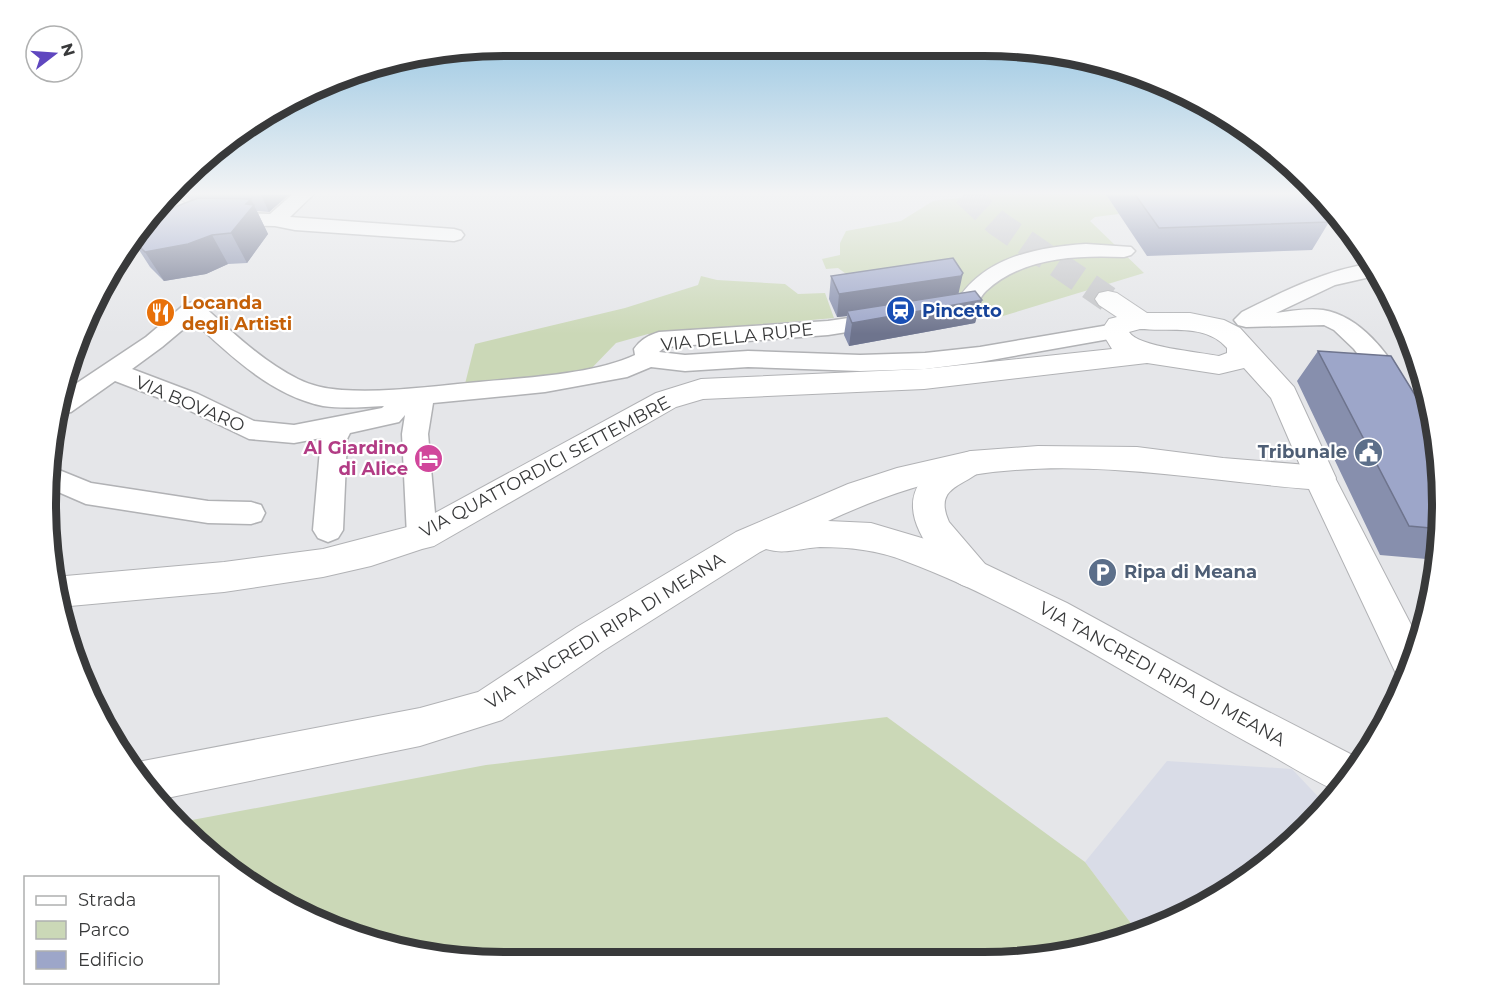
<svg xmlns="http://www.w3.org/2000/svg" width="1488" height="1008" font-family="Montserrat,sans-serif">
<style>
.built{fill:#d9dce7}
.green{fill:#cbd8b7}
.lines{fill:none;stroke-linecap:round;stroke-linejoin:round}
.tertiary-tunnel{stroke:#c2c3c6;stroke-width:26;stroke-dasharray:26 13;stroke-linecap:butt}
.minor-casing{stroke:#b1b2b5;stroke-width:3}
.tertiary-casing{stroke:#b1b2b5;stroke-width:2}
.secondary-casing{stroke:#b1b2b5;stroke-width:2}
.minor{fill:#fff;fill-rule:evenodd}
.tertiary{fill:#fff;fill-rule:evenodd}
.secondary{fill:#fff;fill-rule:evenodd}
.wall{fill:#878fad}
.shaded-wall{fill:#6e748d}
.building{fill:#9da6c9;stroke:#6e748d;stroke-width:1.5}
.labels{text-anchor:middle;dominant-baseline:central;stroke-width:4.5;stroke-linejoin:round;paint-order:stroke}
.food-label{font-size:18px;font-weight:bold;fill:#c56008;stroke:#fff;text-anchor:start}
.transit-label{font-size:18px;font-weight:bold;fill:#164399;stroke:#fff;text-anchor:start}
.street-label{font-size:18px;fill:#38393a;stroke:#fff}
.hotel-label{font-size:18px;font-weight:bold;fill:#b23c85;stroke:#fff;text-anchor:end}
.service-label{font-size:18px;font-weight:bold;fill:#4e5e75;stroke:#fff;text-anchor:end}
.rim{fill:none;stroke:#38393a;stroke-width:8}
</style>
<rect width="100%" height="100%" fill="#e5e6e9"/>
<path class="built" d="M1167,761l125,8 35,37 -18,22 -70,57 -79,43 -21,6 -54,-72z"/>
<path class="green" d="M1003,193h102l14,21 -24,3 -5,4 54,52 -151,46 -31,-21 -10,-21 -92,7 -22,-16 -12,1 -4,-10 18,-4v-12l6,-12 55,-10 32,-20z
M701,276l16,4 68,4 13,10 27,-1 9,25 -186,16 -32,9 -29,30 -123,15 11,-44 150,-36 73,-23z
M887,717l198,145 54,72 -65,20 -90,9 -569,-9 -114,-38 -121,-87 -4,-6 310,-58z"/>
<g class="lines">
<path class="tertiary-tunnel" d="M965,193l32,30 111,76"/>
<defs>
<path id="minor" d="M294,193h21l-25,24 164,12 7,2 3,4 -3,4 -7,2 -159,-11 -20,-4 -80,-2 -7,-2 -27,-17 10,-10 28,17 71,2z
M1086,244l45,3 4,4 -4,4 -7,2c-48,-2 -101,0 -138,34 -6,6 -9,14 -13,20l-29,6 -8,-2 -3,-5 3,-5 21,-4c27,-44 81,-54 129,-57z
M1373,263l6,12 -44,10 -59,28c15,-2 32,-5 47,-3 38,6 65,44 84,75l-4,6 -9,2 -9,-2 -31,-42 -20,-19 -10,-5 -78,2 -8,-2 -4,-5 8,-8c42,-21 84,-42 131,-49z
M111,275l5,1 3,5 -11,17 -11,1z
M193,302l8,2c29,26 62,58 97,75 14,7 29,10 44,11 45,3 92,-4 137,-8 45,-4 116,-8 156,-27l-1,-6c6,-9 15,-14 25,-17l169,-11 55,-8 8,2 4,5 -4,5 -63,10 -163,12 -6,5 26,3 63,-4 112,4 65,-2 55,-6 135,-23 8,2 4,5 -4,5 -8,2 -135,24 -55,7 -65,2 -112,-4 -63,4 -34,-4 -24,10 -82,15 -112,11 -5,31 9,102 -5,8 -10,4 -10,-4 -5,-8 -5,-102 3,-19 -6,7 -49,11 -3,6 -4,91 -5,8 -10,4 -10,-4 -5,-8 8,-92 -27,5 -45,-4 -69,-33 -65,-25 -44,31 -11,2 5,-23 81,-54 39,-33zM193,321c38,35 78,74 130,85 20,3 41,1 61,0l-2,2 -88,17 -40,-4 -56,-27 -66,-25 30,-22z
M54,468l37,15 117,18 43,1 10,3 4,8 -4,8 -10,3 -43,-1 -122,-19 -30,-13 -9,2v-23z"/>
<path id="tertiary" d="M1108,291l9,2 30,20h43l34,7 16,8 54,59 42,91 -5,8 -11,4 -11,-4 -38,-88 -27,-30 -25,6 -72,-11 -223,26 -221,10 -27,8 -242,139 -12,3 -51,17 -48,11 -99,15 -165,15 -5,-13v-17l170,-15 99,-13 88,-23 245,-133 45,-14 223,-10 188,-20 -11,-18 8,-12 8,-2 -18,-12 -4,-6 4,-6zM1140,329c30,3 65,-6 87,19v5l-8,3c-20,-4 -81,-9 -90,-24z
M971,451l11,4 5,8c-14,24 -56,19 -38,59l36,42 5,10 -5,10c-9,3 -14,5 -23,1 -10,-4 -18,-18 -25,-27 -42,-51 -28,-88 34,-107z"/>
<path id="secondary" d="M1038,446l99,1 86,11 97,8 11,4 89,172 -13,39 -9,-3 -89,-189c-112,-9 -225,-32 -337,-14 -51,7 -98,25 -144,46l43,2 54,16 60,25 82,39 161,88 136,70 -25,31c-25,-11 -49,-26 -72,-39 -118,-63 -238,-146 -362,-192 -27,-11 -56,-14 -85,-14 -19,1 -36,8 -54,2l-6,3 -157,99 -101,69 -82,26 -263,54 -26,-34 12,-5 277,-53 58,-16 99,-65 159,-95 112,-48 49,-16 74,-17z"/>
</defs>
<use href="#minor" class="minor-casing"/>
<use href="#tertiary" class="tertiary-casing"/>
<use href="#secondary" class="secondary-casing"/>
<use href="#minor" class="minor"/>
<use href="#tertiary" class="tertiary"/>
<use href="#secondary" class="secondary"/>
</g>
<path class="wall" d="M180,193h111l-22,19 -12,-1 11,23 -21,29 -19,1 -22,10 -42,7 -14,-14 -18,-28 59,-39z
M1105,193h197l27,29 -17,28 -165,6z
M1304,193h15l6,7h-14z
M831,276l127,18 24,6 -7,23 -126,23 -5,-11 3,-19 -10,1 -8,-18z
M1318,351l125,153 -5,56 -58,-5 -83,-174z"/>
<path class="shaded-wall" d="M260,193h31l-22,19z
M251,199l17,35 -21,29 -16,-30 15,-29z
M212,235l16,29 -22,10 -42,7 -19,-29z
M963,273l-5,23 -111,15v5l-10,1 2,-23z
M982,300l-7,23 -126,23 3,-23z"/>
<path class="building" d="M1134,193h168l27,29 -170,6z
M198,198l53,1 -5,5 8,1 -23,28 -19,2 -24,9 -43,8 -13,-13 3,-7 14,-15z
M953,258l10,15 -2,3 -122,18 -8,-18z
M975,291l7,9 -130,23 -5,-12z
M1318,351l73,5 45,73 7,75 -2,25 -32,-3z"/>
<linearGradient id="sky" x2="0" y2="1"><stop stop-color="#8abfdf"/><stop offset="0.58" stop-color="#f3f4f5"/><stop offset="1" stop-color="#f3f4f5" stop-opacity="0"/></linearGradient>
<rect width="1488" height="334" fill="url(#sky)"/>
<defs>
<symbol id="station-disc" viewBox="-11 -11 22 22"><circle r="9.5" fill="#1a4fb4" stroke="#fff"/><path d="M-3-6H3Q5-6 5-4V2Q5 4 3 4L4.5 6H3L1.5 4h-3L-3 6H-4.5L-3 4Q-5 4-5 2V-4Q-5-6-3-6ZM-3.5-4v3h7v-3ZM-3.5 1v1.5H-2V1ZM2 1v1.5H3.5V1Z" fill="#fff"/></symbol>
<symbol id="restaurant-disc" viewBox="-11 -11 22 22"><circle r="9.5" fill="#e8710a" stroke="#fff"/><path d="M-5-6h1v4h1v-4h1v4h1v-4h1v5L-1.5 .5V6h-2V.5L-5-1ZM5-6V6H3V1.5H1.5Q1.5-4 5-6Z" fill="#fff"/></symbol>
<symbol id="civic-disc" viewBox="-11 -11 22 22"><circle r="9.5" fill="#5c6f8a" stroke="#fff"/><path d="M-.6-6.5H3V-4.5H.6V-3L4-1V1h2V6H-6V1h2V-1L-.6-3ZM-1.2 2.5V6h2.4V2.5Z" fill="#fff"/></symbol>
<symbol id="hotel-disc" viewBox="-11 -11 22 22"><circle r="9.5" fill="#d1479c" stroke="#fff"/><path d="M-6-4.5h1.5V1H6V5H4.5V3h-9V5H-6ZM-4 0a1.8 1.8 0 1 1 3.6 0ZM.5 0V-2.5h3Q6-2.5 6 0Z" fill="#fff"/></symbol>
<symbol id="parking-disc" viewBox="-11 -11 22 22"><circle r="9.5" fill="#5c6f8a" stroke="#fff"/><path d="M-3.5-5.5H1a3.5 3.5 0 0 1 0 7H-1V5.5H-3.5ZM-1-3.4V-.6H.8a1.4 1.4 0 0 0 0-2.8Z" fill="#fff"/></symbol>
</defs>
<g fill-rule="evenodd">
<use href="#station-disc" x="884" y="294" width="33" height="33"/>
<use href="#restaurant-disc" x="144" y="296" width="33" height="33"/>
<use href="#civic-disc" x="1352" y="436" width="33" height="33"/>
<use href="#hotel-disc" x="412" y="442" width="33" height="33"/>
<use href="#parking-disc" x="1086" y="556" width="33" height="33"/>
</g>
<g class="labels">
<g class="food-label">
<text x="182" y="303">Locanda<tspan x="182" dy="21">degli Artisti</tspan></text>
</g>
<g class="transit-label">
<text x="922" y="311">Pincetto</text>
</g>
<g class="street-label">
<text transform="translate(737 337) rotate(-6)">VIA DELLA RUPE</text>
<text transform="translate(190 404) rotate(23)">VIA BOVARO</text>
<text transform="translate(545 467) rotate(-28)">VIA QUATTORDICI SETTEMBRE</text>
<text transform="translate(605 631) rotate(-32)">VIA TANCREDI RIPA DI MEANA</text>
<text transform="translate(1162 674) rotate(29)">VIA TANCREDI RIPA DI MEANA</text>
</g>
<g class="hotel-label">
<text x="408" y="448">Al Giardino<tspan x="408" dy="21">di Alice</tspan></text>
</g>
<g class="service-label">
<text x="1347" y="452">Tribunale</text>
<text x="1124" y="572" text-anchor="start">Ripa di Meana</text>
</g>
</g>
<path d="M0 0H1488V1008H0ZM504 56H984A448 448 0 0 1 1432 504V504A448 448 0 0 1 984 952H504A448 448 0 0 1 56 504V504A448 448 0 0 1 504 56Z" fill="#fff" fill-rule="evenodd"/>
<path class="rim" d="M504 56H984A448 448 0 0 1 1432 504V504A448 448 0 0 1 984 952H504A448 448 0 0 1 56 504V504A448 448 0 0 1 504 56Z"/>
<rect x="24" y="876" width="195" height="108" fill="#ffffff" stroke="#afb0b0" stroke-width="1.5"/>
<rect x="36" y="896" width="30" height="9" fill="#ffffff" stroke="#afb0b0" stroke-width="1.5"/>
<text x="78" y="906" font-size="18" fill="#38393a">Strada</text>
<rect x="36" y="921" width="30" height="18" fill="#cbd8b7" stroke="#afb0b0" stroke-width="1.5"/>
<text x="78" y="936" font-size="18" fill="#38393a">Parco</text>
<rect x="36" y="951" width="30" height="18" fill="#9da6c9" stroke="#afb0b0" stroke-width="1.5"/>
<text x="78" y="966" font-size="18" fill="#38393a">Edificio</text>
<g transform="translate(54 54) rotate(73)"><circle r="28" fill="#ffffff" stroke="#afb0b0" stroke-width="1.5"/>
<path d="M0-4.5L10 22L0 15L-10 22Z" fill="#5f47bf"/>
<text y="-9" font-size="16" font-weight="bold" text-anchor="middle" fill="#38393a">N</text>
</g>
</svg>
